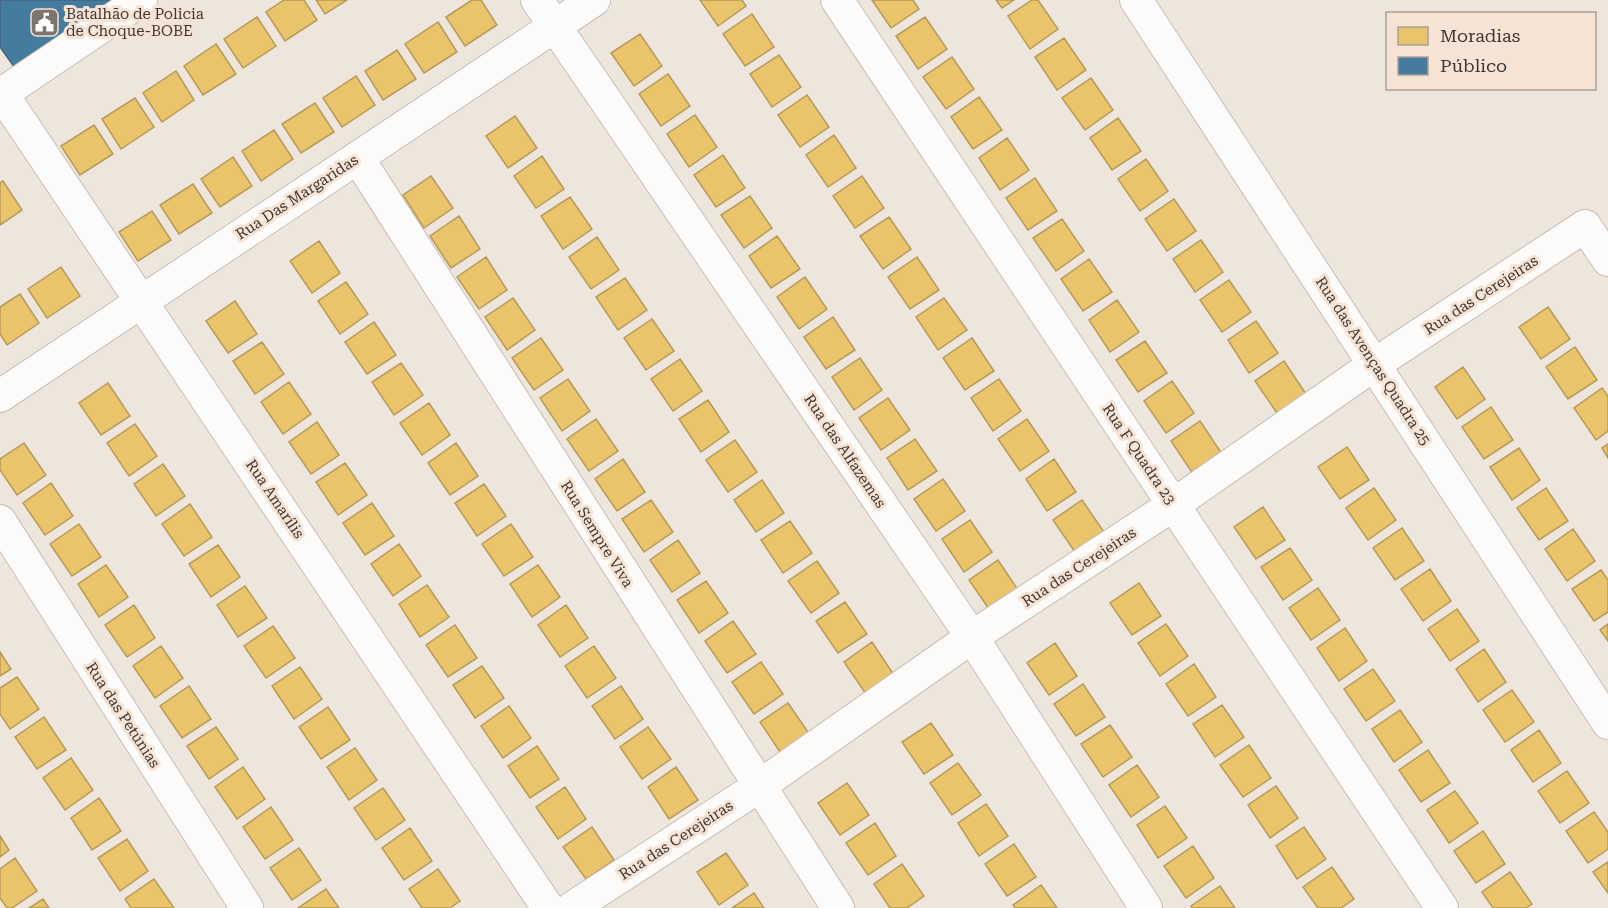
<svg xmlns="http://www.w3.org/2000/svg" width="1608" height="908" font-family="'Roboto Serif',serif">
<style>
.homes{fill:#e9c46a;stroke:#b69a5a;stroke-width:1.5}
.public{fill:#457b9d;stroke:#44677d;stroke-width:1.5}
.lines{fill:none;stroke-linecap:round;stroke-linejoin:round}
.minor-casing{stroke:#c6bfb8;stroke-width:34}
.minor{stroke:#fcfbfa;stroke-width:32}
.labels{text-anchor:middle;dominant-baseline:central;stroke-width:6;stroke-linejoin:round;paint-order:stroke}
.poi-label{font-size:15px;fill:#403933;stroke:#f5e4d5;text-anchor:start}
.street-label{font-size:15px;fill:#403933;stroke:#f5e4d5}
</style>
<rect width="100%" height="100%" fill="#eee5dc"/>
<path class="homes" d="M284,0h20l13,20 -32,21 -19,-29z
M316,0h31l-22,14z
M472,0h9l16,25 -32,21 -19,-29z
M700,0h42l4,6 -28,20z
M872,0h41l6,9 -28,19z
M996,0h18l-12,8z
M1032,0h6l20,29 -28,20 -22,-33z
M752,14l22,33 -29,19 -22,-32z
M257,17l19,29 -33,22 -19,-29z
M925,17l22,32 -29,20 -22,-33z
M438,22l19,30 -33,21 -19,-29z
M640,34l22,32 -28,20 -23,-33z
M1064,38l22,32 -29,20 -22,-33z
M216,44l20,30 -33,21 -19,-29z
M397,50l19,29 -33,21 -18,-29z
M779,55l22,32 -29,20 -22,-33z
M952,57l22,32 -28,20 -23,-32z
M176,71l18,29 -32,22 -19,-29z
M668,74l22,32 -29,20 -22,-32z
M356,76l19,29 -33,22 -19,-29z
M1091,78l22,32 -28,20 -23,-32z
M807,95l22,32 -29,20 -22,-32z
M979,97l23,33 -29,19 -22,-32z
M135,98l19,29 -33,22 -19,-30z
M315,103l19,29 -33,21 -19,-29z
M695,115l22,32 -28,20 -22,-33z
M515,116l22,32 -29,20 -22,-32z
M1118,118l23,33 -29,19 -22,-32z
M94,125l19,29 -33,21 -19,-29z
M274,130l19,29 -32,22 -19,-30z
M834,135l22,33 -28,19 -22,-32z
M1007,138l22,32 -29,20 -21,-32z
M723,155l22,33 -29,19 -22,-32z
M542,156l22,33 -28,19 -22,-32z
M233,157l19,29 -32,21 -19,-28z
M1146,159l22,32 -28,20 -22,-32z
M431,176l22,32 -29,20 -21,-33z
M862,176l22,32 -29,20 -22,-32z
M1035,178l22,33 -29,19 -22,-32z
M3,181l19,29 -22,15v-42z
M193,184l19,29 -33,21 -19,-29z
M750,196l22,32 -28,20 -23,-33z
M570,197l22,32 -29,20 -22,-33z
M1174,199l22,32 -29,20 -22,-32z
M152,211l19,29 -33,21 -19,-29z
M459,216l21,33 -29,19 -21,-32z
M889,217l22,32 -28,20 -23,-33z
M1062,219l22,32 -28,20 -23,-33z
M777,236l23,33 -29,19 -22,-32z
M597,237l22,33 -28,19 -22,-32z
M1201,240l22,32 -28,20 -22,-33z
M319,241l21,32 -28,20 -22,-32z
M486,257l21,33 -28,19 -22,-32z
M917,257l22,33 -29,19 -22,-32z
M1089,259l23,33 -29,19 -22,-32z
M61,267l19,29 -33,22 -19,-29z
M805,277l22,32 -28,20 -22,-32z
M625,278l22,32 -29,20 -22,-33z
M1229,280l22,32 -29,20 -22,-32z
M346,282l22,32 -28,20 -22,-33z
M20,294l19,29 -32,22 -7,-11v-27z
M513,298l22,32 -28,20 -22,-33z
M944,298l23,32 -29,20 -22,-33z
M1117,300l22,32 -29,20 -21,-32z
M235,301l22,33 -29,19 -22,-32z
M1548,307l22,32 -29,20 -22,-32z
M833,317l22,33 -29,19 -22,-32z
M652,319l22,32 -28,19 -22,-32z
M1256,321l22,32 -29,20 -21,-33z
M374,322l22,33 -29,19 -22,-32z
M541,338l22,32 -29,20 -22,-32z
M972,338l22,33 -29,19 -22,-32z
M1145,341l22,32 -29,19 -22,-32z
M262,342l22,32 -29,20 -22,-33z
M1575,347l22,33 -29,19 -22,-32z
M860,358l22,32 -28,20 -22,-33z
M680,359l22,32 -29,20 -22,-32z
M1284,361l22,33 -29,19 -22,-32z
M401,363l22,32 -29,20 -22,-33z
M1463,367l22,32 -28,20 -22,-32z
M568,379l22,32 -28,20 -22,-33z
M999,379l22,32 -28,20 -22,-33z
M1172,381l22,32 -28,20 -22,-32z
M289,382l22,32 -28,20 -22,-32z
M108,383l22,33 -29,19 -22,-32z
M1602,388l6,8v35l-12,9 -22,-32z
M888,398l22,32 -29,20 -22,-32z
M708,400l21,32 -28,20 -22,-33z
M429,403l21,32 -28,20 -22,-32z
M1491,407l22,33 -29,19 -22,-32z
M596,419l22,32 -29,20 -22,-32z
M1027,419l22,32 -29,20 -22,-32z
M1200,421l22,33 -29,20 -22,-33z
M317,422l22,33 -28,19 -22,-32z
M135,424l22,32 -28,20 -22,-33z
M915,439l22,32 -29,19 -21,-32z
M735,440l22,32 -29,20 -22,-32z
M24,443l22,32 -29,20 -17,-25v-11z
M456,443l22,33 -28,19 -22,-32z
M1608,444v14l-6,-10z
M1347,447l22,33 -29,19 -22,-32z
M1519,448l21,32 -28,20 -22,-33z
M623,459l22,33 -28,19 -22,-32z
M1054,459l22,33 -29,19 -21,-32z
M345,463l22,32 -29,20 -22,-33z
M163,464l22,32 -29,20 -22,-32z
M943,479l22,32 -29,20 -22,-32z
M762,480l22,33 -28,19 -22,-32z
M51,483l22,33 -28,19 -22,-32z
M484,484l22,32 -29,20 -22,-33z
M1374,488l22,32 -28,20 -22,-32z
M1546,488l22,33 -29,19 -22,-32z
M651,500l22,32 -29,20 -22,-33z
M1082,500l22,32 -29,20 -22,-32z
M372,503l22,33 -29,19 -22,-32z
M190,504l22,33 -28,19 -22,-32z
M1263,507l22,33 -29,19 -22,-32z
M970,520l22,32 -28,20 -22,-33z
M790,521l22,32 -29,20 -22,-33z
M79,524l22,33 -29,19 -22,-32z
M511,524l22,33 -29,19 -22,-32z
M1402,528l22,33 -29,19 -22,-32z
M1573,529l22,32 -28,20 -22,-32z
M678,540l22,33 -28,19 -22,-32z
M399,544l22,32 -28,20 -22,-32z
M218,545l22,32 -29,20 -22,-33z
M1290,548l22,32 -29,20 -22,-33z
M998,560l22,33 -29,19 -22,-32z
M817,561l22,32 -28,20 -23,-32z
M106,565l22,32 -29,20 -21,-33z
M538,565l22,32 -28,20 -22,-33z
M1430,569l21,32 -28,20 -22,-32z
M1601,570l7,10v32l-14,9 -22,-32z
M706,581l22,32 -29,20 -22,-33z
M1139,583l22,33 -29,19 -22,-32z
M427,585l22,32 -29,20 -21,-33z
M245,586l22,32 -29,19 -21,-32z
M1318,588l22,32 -29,20 -22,-32z
M845,602l22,32 -29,19 -22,-32z
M134,605l21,33 -28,19 -22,-32z
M566,605l22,33 -28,19 -22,-32z
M1457,609l22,32 -29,20 -22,-32z
M733,621l23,33 -29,19 -22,-32z
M1166,624l22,32 -28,20 -22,-33z
M1608,624v17l-8,-11z
M455,625l22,33 -29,19 -22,-32z
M273,626l22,32 -29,20 -22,-32z
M1345,628l22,33 -28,20 -22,-33z
M872,642l22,33 -28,19 -22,-32z
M1055,643l22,33 -28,19 -22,-32z
M161,646l22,32 -28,20 -22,-32z
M594,646l22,32 -29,20 -22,-32z
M1484,649l22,33 -28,20 -22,-33z
M0,652l11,17 -11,7z
M761,662l22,32 -29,20 -22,-32z
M1194,664l22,33 -28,19 -22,-32z
M482,666l22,32 -29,20 -22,-33z
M300,667l22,32 -28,20 -22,-33z
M1373,669l22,32 -29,20 -22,-32z
M17,677l22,32 -29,20 -10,-15v-26z
M1083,684l22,33 -29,19 -22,-32z
M189,686l22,33 -29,19 -22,-32z
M621,686l22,33 -28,20 -23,-33z
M1512,690l22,32 -29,20 -22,-32z
M788,703l22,32 -28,20 -22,-33z
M1222,705l22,32 -29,20 -22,-33z
M509,706l22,32 -28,20 -22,-32z
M328,707l22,33 -29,19 -22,-32z
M1400,710l22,32 -28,20 -22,-33z
M44,717l22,33 -29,19 -22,-32z
M931,723l22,32 -29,19 -22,-32z
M1110,725l22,32 -29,20 -22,-33z
M216,727l22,32 -29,20 -22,-33z
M648,727l23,32 -29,20 -22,-32z
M1539,730l22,33 -28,19 -22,-32z
M1249,745l22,33 -28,19 -23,-32z
M537,746l22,33 -29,19 -22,-32z
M355,748l22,32 -28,20 -22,-33z
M1428,750l22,33 -29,19 -22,-32z
M71,758l22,32 -28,20 -22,-32z
M958,763l23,32 -29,20 -22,-32z
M1137,765l22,32 -28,20 -22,-32z
M243,767l22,32 -28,20 -22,-32z
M676,767l22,33 -29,19 -21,-32z
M1567,771l22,32 -29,20 -22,-32z
M847,783l22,32 -29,20 -22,-32z
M1276,786l22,32 -28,20 -22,-33z
M565,787l21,32 -28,20 -22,-32z
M383,788l22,32 -29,20 -22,-32z
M1455,791l23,32 -29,20 -22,-33z
M99,798l22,33 -29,19 -21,-32z
M986,804l22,32 -29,20 -21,-33z
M1165,806l22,32 -29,20 -21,-33z
M271,807l22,33 -28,19 -22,-32z
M1594,812l14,20v17l-20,14 -22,-32z
M875,823l21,33 -28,19 -22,-32z
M592,827l22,33 -28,19 -23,-32z
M1304,827l22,32 -29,20 -21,-33z
M410,828l22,33 -28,19 -22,-32z
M1483,831l22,33 -29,19 -22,-32z
M0,836l9,14 -9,7z
M127,839l21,32 -28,20 -22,-33z
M1014,844l22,33 -29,19 -22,-32z
M1193,846l21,32 -28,20 -22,-32z
M299,848l22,32 -29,20 -22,-32z
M726,853l22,32 -29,20 -22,-33z
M15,858l22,33 -25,17h-5l-7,-10v-29z
M1608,862v31l-15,-21z
M902,864l22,32 -17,12h-17l-16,-24z
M1332,867l22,32 -13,9h-23l-15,-21z
M438,869l22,32 -10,7h-28l-13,-19z
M1510,872l22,32 -6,4h-33l-11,-16z
M154,879l20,29h-43l-6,-9z
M1041,885l16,23h-42l-2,-3z
M1220,886l15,22h-43l-1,-2z
M326,889l13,19h-41z
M754,893l10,15h-32z
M43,899l6,9h-20z"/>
<path class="public" d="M0,0h125l-108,71 -17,-24z"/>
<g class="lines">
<defs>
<path id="minor" d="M537,0l435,637 174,271
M837,0l605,908
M1136,0l472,723
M0,91l548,817
M0,95l141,-95
M358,158l480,750
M0,396l594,-396
M0,521l247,387
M572,908l186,-121 214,-150 201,-132 202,-141 210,-138 23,34"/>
</defs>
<use href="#minor" class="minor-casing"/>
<use href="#minor" class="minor"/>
</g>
<defs>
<symbol id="civic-square" viewBox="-11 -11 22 22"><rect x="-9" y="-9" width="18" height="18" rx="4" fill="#7d756e" stroke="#f5e4d5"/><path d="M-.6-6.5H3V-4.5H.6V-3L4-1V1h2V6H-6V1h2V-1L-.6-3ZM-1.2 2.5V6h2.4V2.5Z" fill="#fff"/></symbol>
</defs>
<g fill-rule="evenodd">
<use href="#civic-square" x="28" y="6" width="33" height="33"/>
</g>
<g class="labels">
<g class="poi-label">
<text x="66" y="14">Batalhão de Policia<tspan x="66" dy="17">de Choque-BOBE</tspan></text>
</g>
<g class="street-label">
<text transform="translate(297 197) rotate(-33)">Rua Das Margaridas</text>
<text transform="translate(1481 295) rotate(-33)">Rua das Cerejeiras</text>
<text transform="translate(1373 361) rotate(57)">Rua das Avenças Quadra 25</text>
<text transform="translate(845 451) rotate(56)">Rua das Alfazemas</text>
<text transform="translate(1139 454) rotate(56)">Rua F Quadra 23</text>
<text transform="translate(275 499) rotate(56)">Rua Amarílis</text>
<text transform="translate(597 534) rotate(58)">Rua Sempre Viva</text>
<text transform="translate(1079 567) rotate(-33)">Rua das Cerejeiras</text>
<text transform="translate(123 715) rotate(57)">Rua das Petúnias</text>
<text transform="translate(676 840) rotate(-33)">Rua das Cerejeiras</text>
</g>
</g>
<rect x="1386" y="12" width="210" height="78" fill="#f5e4d5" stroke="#ada094" stroke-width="1.5"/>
<rect x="1398" y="27" width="30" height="18" fill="#e9c46a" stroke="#ada094" stroke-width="1.5"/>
<text x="1440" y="42" font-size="18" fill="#403933">Moradias</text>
<rect x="1398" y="57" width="30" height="18" fill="#457b9d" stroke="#ada094" stroke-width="1.5"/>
<text x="1440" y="72" font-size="18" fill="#403933">Público</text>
</svg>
